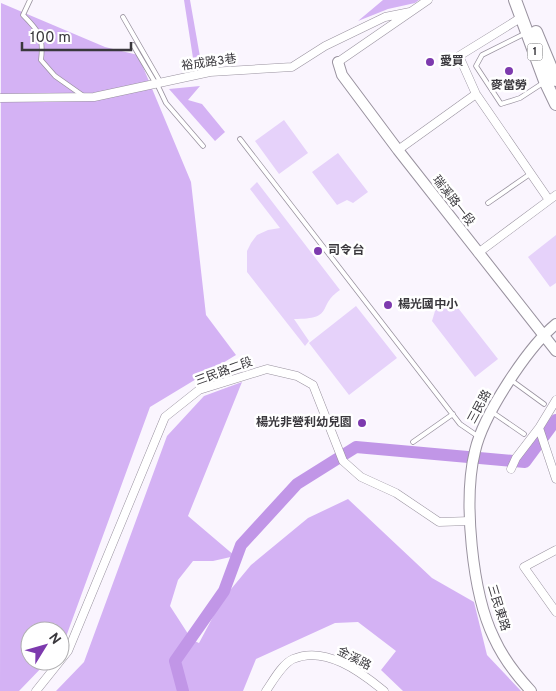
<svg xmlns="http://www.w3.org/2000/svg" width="556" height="691" font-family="Overpass,'Noto Sans TC',sans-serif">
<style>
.green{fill:#e6d2fa}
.forest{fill:#d4b2f4}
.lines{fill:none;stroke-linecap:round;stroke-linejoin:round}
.river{stroke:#c196e7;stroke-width:12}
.service-casing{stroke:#99929f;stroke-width:5.5}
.minor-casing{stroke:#99929f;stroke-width:9}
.tertiary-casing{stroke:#99929f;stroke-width:12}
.primary-casing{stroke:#99929f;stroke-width:14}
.service{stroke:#fff;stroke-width:4}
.minor{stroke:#fff;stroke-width:8}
.tertiary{stroke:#fff;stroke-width:10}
.primary{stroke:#fff;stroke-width:12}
.poi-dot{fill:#7d3aae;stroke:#fff;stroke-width:2}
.labels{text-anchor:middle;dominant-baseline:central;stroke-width:5;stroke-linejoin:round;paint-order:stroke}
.shield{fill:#fff;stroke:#757477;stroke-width:1}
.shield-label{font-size:11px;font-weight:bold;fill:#3a383d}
.poi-label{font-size:12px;font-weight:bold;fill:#3a383d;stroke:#fff;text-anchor:start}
.street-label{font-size:12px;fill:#3a383d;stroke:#fff}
</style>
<rect width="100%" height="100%" fill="#faf5fe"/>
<path class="green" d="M284,120l24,33 -29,21 -24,-33z
M338,153l30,39 -15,11 -6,-3 -10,5 -25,-33z
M257,182l83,108c-24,16 -4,29 -46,29l15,22 -4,5 -58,-74v-21l4,-8 6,-8 11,-5 12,-2 -30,-39z
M556,235v48l-6,4 -22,-30z
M451,299l47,60 -23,18 -43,-56 3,-10z
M356,306l41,52 -48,37 -40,-52z"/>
<path class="forest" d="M184,0h6l12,68 -7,3z
M383,0h36l-4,3 -27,6 -30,12z
M1,3l104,44 33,8 53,127 15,133 30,40 -86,52 -87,238 -3,3v-17h-30v30h18l-29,30h-19z
M200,86l-12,14 14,4 23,28 -10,9 -46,-52z
M242,382l-54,134 47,40 -22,5h-20l-15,19 -8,26 22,34 7,3 23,-43 29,-35 57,-47 40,-19 84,79 42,24 13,53 34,36h-118l-22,-21 15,-19 -38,-29 -23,1 -79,36 -13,32h-187l28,-29 83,-226 37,-40z"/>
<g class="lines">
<path class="river" d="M183,691l-8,-30 49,-70 17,-46 56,-61 59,-37 169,15 31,-42"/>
<defs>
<path id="service" d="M30,0l-7,15c16,16 21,22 18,45l14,16 27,19
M123,17l38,66
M526,33l-44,22 -6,11 25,38 19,-6 23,-15
M133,45l23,39
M157,84l9,19 37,43
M240,139l220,285 19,13
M488,203l42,-29
M511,380l33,24
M492,412l32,22
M413,442l40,-28"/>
<path id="minor" d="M522,17l-63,39 17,38 73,106
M338,62l90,-62
M0,98l94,-1 116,-25 82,-5 33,-21 60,-29 25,-5
M398,150l78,-56
M478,253l78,-58
M539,428l17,51
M511,469l5,-11 23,-30 17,-28
M556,550l-32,17 32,45
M36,691l32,-40 97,-234 34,-27 68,-21 30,7 16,9 30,76 18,16 35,16 43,29 31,-1
M266,691c7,-10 16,-27 27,-32 32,-14 68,13 91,32"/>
<path id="tertiary" d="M338,62l4,13 56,75 158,201
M531,691c-15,-16 -28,-33 -37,-53 -22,-45 -31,-138 -19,-187 8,-36 53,-104 81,-127"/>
<path id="primary" d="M515,0l30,81 11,23
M536,32l20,48"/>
</defs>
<use href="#service" class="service-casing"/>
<use href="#minor" class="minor-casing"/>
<use href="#tertiary" class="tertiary-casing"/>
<use href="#primary" class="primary-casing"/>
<use href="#service" class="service"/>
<use href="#minor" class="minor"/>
<use href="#tertiary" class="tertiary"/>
<use href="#primary" class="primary"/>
</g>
<g class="poi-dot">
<circle cx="430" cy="62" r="5"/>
<circle cx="509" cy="71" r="5"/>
<circle cx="318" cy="251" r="5"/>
<circle cx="388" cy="305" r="5"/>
<circle cx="362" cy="423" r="5"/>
</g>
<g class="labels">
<rect class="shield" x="527.5" y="43.5" width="15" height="17" rx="4"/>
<g class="shield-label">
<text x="535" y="52">1</text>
</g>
<g class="poi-label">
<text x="440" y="62">愛買</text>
<text x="509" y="86" text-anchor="middle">麥當勞</text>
<text x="328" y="251">司令台</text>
<text x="398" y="305">楊光國中小</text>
<text x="352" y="423" text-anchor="end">楊光非營利幼兒園</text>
</g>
<g class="street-label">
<text transform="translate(209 63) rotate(-8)">裕成路3巷</text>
<text transform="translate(453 201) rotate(52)">瑞溪路一段</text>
<text transform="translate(224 372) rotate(-20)">三民路二段</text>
<text transform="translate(480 407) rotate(-62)">三民路</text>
<text transform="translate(498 608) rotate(73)">三民東路</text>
<text transform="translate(354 659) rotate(27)">金溪路</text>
</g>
</g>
<g transform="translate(45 646) rotate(53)"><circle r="24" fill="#ffffff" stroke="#b0afb1"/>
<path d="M0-4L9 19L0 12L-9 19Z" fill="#7d3aae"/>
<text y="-8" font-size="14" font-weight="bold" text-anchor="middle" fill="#3a383d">N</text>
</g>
<path d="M22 42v8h109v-8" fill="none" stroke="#3a383d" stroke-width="2.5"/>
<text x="30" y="42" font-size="15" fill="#3a383d" stroke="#ffffff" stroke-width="4" paint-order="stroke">100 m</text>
</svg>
